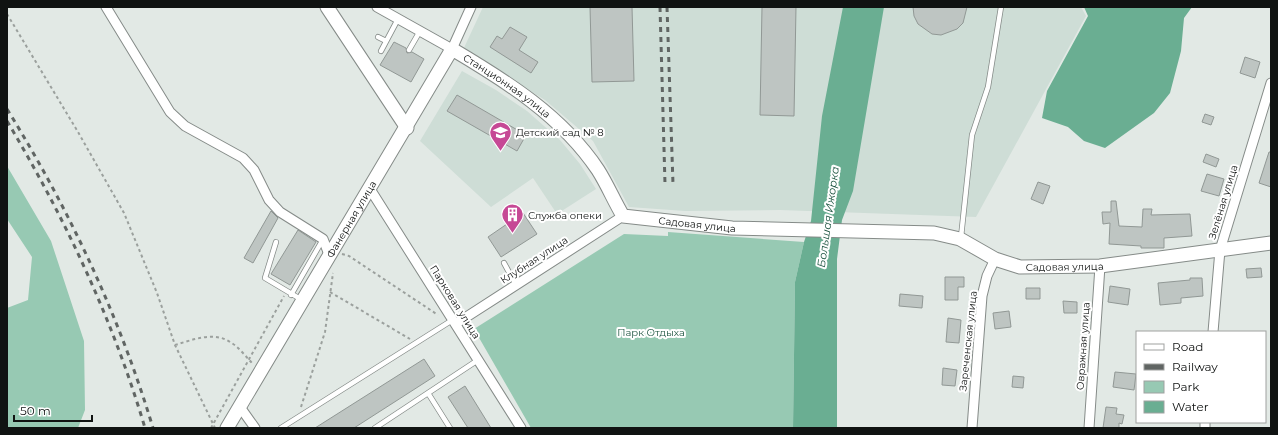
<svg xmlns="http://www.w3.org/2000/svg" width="1278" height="435" font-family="Montserrat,sans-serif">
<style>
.built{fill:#ceddd6}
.green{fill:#97c9b3}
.water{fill:#6aae92}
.building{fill:#bec5c2;stroke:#919895}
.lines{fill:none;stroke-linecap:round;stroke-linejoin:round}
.lane-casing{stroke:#858b88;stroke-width:6}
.street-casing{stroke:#858b88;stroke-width:11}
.secondary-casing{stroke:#858b88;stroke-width:15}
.path{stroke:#9ba09d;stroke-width:2;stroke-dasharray:3 3;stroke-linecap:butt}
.lane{stroke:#fff;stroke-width:4.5}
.street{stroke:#fff;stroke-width:9}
.secondary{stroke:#fff;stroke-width:13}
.rail{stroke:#606563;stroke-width:3;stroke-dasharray:5 5;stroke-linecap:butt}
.labels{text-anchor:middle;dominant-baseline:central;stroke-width:4;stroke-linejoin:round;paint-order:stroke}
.street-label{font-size:10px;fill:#101312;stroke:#fff}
.poi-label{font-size:10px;fill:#101312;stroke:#fff;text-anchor:start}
.park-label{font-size:10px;fill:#1c533f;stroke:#fff}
.water-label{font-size:11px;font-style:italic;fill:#1d5440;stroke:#fff}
</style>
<rect width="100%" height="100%" fill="#e2e9e5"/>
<path class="built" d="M483,7h598l5,9 -110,201 -196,-7 -95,1 -56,-4 -36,-66 -48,-41 -82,-50z
M462,71l34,19 31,21 33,29 20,24 16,25 -39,25 -24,-36 -42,29 -71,-66z"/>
<path class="green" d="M7,166l44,75 33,100 1,69 -7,18h-71v-120l21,-8 4,-43 -25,-38z
M668,232l136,10 -9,40 -2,146h-262l-57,-99 150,-95 44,2z"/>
<path class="water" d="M843,7h41l-31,184 -11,29 -5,39v169h-44l2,-146 9,-40 7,-21 11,-105z
M1084,7h108l-8,11 -3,33 -11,42 -16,20 -49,35 -21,-7 -16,-14 -26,-9 5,-27 41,-75z"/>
<path class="building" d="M590,7h42l2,74 -42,1z
M762,7h34l-2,109 -34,-1z
M913,7h54l-4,16 -6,6 -16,6 -9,-1 -14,-10 -4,-8z
M510,27l17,10 -8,13 19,12 -7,11 -41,-26 7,-11 5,3z
M394,42l12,6 1,5 5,-1 12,7 -13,23 -31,-17z
M1245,57l15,5 -5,16 -15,-5z
M457,95l69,40 -9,16 -70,-40z
M1205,114l9,3 -3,8 -9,-3z
M1269,152h2v35l-12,-4z
M1206,154l13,5 -3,8 -13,-5z
M1207,174l17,5 -5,17 -18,-5z
M1038,182l12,4 -7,18 -12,-5z
M1111,201h5l3,25 23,1 1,-18h9l-1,6 39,-1 2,22 -28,2v10h-23v-2l-32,-2 1,-21 -7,1 -1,-12h9z
M271,211l7,7 -25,45 -9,-5z
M523,213l14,21 -36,23 -13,-20z
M298,230l18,12 -26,43 -19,-11z
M1261,268l1,9 -15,1 -1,-9z
M945,277h19v10h-6v13h-13z
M1190,278h12l1,18 -22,2v5l-21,2 -2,-22 32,-3z
M1110,286l20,3 -2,16 -20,-3z
M1026,288h14v11h-14z
M900,294l23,2 -1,12 -23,-2z
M1063,301l14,1v11h-13z
M1009,311l2,16 -16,2 -2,-16z
M948,318l13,2 -2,23 -13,-1z
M424,359l11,17 -81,52h-39z
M943,368l14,2 -2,16 -13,-1z
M1115,372l21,2 -2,16 -21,-3z
M1013,376l11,1 -1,11 -11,-1z
M465,386l26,42h-23l-20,-31z
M1106,407l11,1 -1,6 8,1 -2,9 -3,-1v5h-16z"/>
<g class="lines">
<defs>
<path id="lane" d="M378,37l8,4
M409,50l11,-19
M381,51l17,-32
M961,237l11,-102 16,-48 13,-80
M276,242l-11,36 37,22
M504,263l12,22
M291,295l31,-54
M428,393l22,35
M281,428l173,-109
M375,428l103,-68"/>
<path id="street" d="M106,7l64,105 15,14 58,32 11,12 15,30 11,12 43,27 7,18
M377,7l75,42 19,-42
M370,189l151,239
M457,323l166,-107
M1213,332l7,-82 51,-167
M240,407l15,21
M972,428l10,-132 5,-20 8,-17
M1089,428l11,-162
M1205,428v-6"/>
<g id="secondary">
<path d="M327,7l80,121"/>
<path id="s1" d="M227,428l225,-379c54,32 110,67 146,121 9,14 16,31 25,46l109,12 202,5 26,6 35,20 25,8 80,-1 171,-23"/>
</g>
</defs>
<use href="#lane" class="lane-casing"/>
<use href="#street" class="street-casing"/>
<use href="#secondary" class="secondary-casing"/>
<path class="path" d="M7,14l71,118 46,81 33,80 18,52 40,83
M342,254l7,2 89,59
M330,292l80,47
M175,345c17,-5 39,-14 55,-3 9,5 16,15 23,22
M301,407l24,-75 8,-59
M211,428l73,-132"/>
<use href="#lane" class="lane"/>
<use href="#street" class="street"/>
<use href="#secondary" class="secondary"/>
<path class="rail" d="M660,7l5,177
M667,7l6,177
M7,109c62,100 112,206 146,319
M7,121c58,97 106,199 138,307"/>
</g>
<defs>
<symbol id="school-pin" viewBox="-11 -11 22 30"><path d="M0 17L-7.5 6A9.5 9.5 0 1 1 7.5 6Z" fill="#c64895" stroke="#fff"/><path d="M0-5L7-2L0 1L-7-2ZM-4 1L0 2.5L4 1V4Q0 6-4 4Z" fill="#fff"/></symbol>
<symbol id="building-pin" viewBox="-11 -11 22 30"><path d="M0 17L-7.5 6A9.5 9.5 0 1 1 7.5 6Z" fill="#c64895" stroke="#fff"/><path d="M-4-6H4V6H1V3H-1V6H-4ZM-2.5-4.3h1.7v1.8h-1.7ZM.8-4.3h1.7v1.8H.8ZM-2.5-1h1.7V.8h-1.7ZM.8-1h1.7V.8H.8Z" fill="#fff"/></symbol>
</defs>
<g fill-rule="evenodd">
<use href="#school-pin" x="488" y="120" width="25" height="34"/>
<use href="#building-pin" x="500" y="202" width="25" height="34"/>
</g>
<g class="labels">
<g class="street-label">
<text stroke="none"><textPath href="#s1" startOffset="507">Станционная улица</textPath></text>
<text transform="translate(1223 202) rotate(-73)">Зелёная улица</text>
<text stroke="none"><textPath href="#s1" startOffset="243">Фанерная улица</textPath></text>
<text stroke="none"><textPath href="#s1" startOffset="759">Садовая улица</textPath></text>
<text transform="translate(534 260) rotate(-33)">Клубная улица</text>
<text stroke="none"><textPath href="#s1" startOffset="1134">Садовая улица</textPath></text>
<text transform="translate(455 302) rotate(58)">Парковая улица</text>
<text transform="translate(968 341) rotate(-84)">Зареченская улица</text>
<text transform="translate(1083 346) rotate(-86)">Овражная улица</text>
</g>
<g class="poi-label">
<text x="516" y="132">Детский сад № 8</text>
<text x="528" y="215">Служба опеки</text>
</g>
<g class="park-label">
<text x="651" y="332">Парк Отдыха</text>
</g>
<g class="water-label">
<text transform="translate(828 217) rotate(-82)">Большая Ижорка</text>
</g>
</g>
<rect width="1278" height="435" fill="none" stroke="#101312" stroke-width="16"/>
<rect x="1136" y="331" width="130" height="92" fill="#ffffff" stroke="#9fa1a0"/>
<rect x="1144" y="344" width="20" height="6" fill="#ffffff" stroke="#9fa1a0"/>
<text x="1172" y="351" font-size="12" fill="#101312">Road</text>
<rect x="1144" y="364" width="20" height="6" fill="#606563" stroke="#9fa1a0"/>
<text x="1172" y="371" font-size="12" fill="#101312">Railway</text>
<rect x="1144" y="381" width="20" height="12" fill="#97c9b3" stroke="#9fa1a0"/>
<text x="1172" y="391" font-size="12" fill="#101312">Park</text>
<rect x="1144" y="401" width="20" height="12" fill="#6aae92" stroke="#9fa1a0"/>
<text x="1172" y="411" font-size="12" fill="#101312">Water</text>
<path d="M14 415v6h78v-6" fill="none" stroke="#101312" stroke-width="2"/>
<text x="20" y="415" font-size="12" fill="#101312" stroke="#ffffff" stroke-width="3" paint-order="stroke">50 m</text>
</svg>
